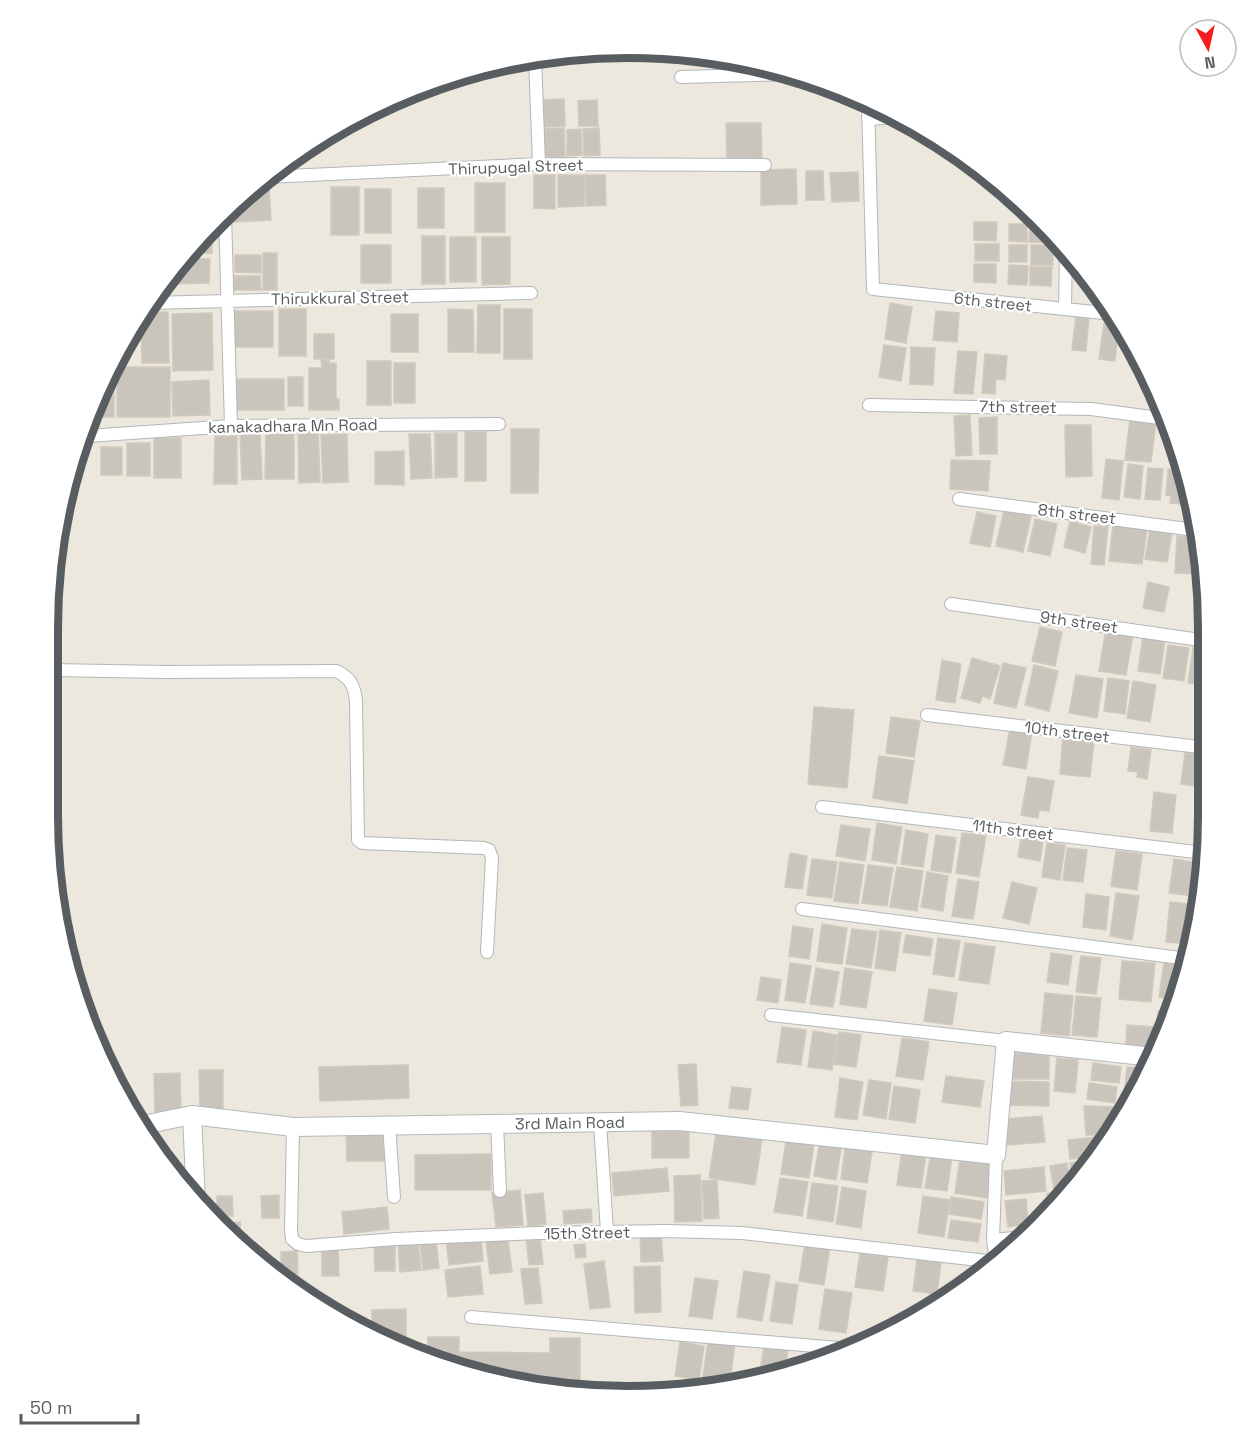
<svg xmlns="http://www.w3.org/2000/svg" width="1256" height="1444" font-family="'Space Grotesk',sans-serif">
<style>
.building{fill:#c9c5bd;stroke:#d1c9bc;stroke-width:1.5}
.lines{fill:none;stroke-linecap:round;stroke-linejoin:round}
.lane-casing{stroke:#b2b6bb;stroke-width:8}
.street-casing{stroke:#b2b6bb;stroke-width:14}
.secondary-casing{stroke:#b3b8bd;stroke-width:20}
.lane{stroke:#fff;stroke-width:6}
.street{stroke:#fff;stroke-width:12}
.secondary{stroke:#fff;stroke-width:18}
.labels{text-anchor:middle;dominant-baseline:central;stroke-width:4.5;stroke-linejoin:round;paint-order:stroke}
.street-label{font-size:16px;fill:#585d61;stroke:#fff}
.rim{fill:none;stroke:#585d61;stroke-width:8}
</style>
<rect width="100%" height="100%" fill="#ece8de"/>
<path class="building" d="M564,99l1,27 -21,1 -1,-27z
M597,100l1,26h-19l-1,-25z
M726,123h35l1,36h-35z
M564,128l1,29h-19l-1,-28z
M599,128l1,27 -16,1 -1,-27z
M581,129l1,26 -15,1v-26z
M796,169l1,35 -36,1v-35z
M806,171h17l1,29h-18z
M858,172l1,29 -27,1 -2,-29z
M534,175h21v34l-21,-1z
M558,175h26v31l-26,1z
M585,175h20l1,30 -20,1z
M475,183h30v49h-30z
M269,187l2,33 -36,2 -1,-18 12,-12 4,-3z
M331,187h28v48h-28z
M418,188h26v40h-26z
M365,189h26v44h-26z
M974,222h23l-1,19 -22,-1z
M1009,224h18v18l-18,-1z
M1030,225h12l11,10v8l-24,-1z
M208,233h4v20l-24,1z
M422,236h23v48h-23z
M450,237h26v45h-26z
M482,237h28v47l-28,1z
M975,244h24v17h-24z
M361,245h30v38h-30z
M1009,245h18v17h-18z
M1031,245h22v20h-22z
M263,253h14v37h-14z
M235,255h26v18l-26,-1z
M183,258l27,1 -1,24 -36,1v-15z
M974,264h22v19l-22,-1z
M1009,265l19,1 -1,19 -19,-1z
M1030,267h22l-1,19 -21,-1z
M234,276h26l1,14h-27z
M890,303l22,4 -6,36 -21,-4z
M478,305h22v48h-23z
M279,309h27v47h-27z
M448,309l25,1 1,42h-26z
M504,309h28v50h-28z
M233,311h40v36h-41z
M936,311l23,2 -2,29 -24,-2z
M145,312h23l1,51h-27l-1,-45z
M212,313l1,57 -40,1 -1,-57z
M391,314h27v38h-27z
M1076,316l13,1 -3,34 -14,-1z
M1104,323l15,1 -4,37 -16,-2z
M314,334h20v25h-20z
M1132,341l11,25 -14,-2z
M884,345l22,3 -5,33 -22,-4z
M911,347l24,1 -2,37 -23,-1z
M958,351l19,1 -4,42 -19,-1z
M985,354l22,2 -2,24 -9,-1 -1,15 -13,-1z
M321,360h8v3h7v36h3v11h-30v-42h13z
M367,361h24v44h-24z
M394,363h21v40h-21z
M117,367h53v50h-53z
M107,375h7v42h-20z
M288,377h15v29h-15z
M237,379h47v31h-47z
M209,380l1,35 -37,1 -1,-34z
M970,415l2,40 -16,1 -2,-40z
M997,417v37h-17l-1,-36z
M1130,419l26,3 -5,40 -26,-2z
M1065,425h26l1,51 -26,1z
M511,429h28l-1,64h-27z
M318,430l2,52 -21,1 -1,-52z
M465,432h21v49h-21z
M260,433l2,46 -20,1 -2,-46z
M266,433h28v46h-29z
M435,433h22v44l-22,1z
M347,434l1,48 -25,1 -2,-48z
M409,434h21l2,44 -21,1z
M215,436h22v48h-23z
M154,438h27v40h-27z
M127,443h23v33h-23z
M101,447h21v28h-21z
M404,451v34l-29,-1v-32z
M1106,459l17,2 -4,39 -17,-2z
M951,460l39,1 -2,30 -38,-2z
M1128,464l15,2 -3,33 -16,-2z
M1148,468l15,1 -3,31 -15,-1z
M1168,469l15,2 2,8 -3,25 -12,-1 1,-7 -5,-1z
M1004,510l27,6 -8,36 -27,-6z
M977,512l19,4 -6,31 -20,-4z
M1035,519l22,5 -7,32 -22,-5z
M1070,521l21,6 -6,26 -21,-6z
M1113,525l34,4 -5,35 -33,-3z
M1094,526l14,1 -4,38 -13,-1z
M1150,529l22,4 -5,29 -22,-3z
M1177,536l19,1 3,15 -1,22 -23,-1z
M1148,582l21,5 -5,25 -21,-4z
M1040,627l22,5 -7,34 -23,-5z
M1106,629l27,5 -7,41 -27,-4z
M1143,635l22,4 -5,35 -22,-3z
M1194,641l13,2v42l-19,-2z
M1168,645l21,3 -5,33 -21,-3z
M972,658l28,8 -10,33 -8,-3 -2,7 -19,-5z
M942,660l19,4 -6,39 -19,-3z
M1003,663l23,5 -10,40 -22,-5z
M1034,665l24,6 -9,40 -24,-6z
M1076,675l27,4 -6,39 -28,-5z
M1108,678l21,3 -4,33 -21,-3z
M1133,681l23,4 -6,37 -23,-4z
M814,707l40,3 -7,78 -39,-4z
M891,717l29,4 -6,36 -28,-4z
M1010,729l22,3 -6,37 -23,-4z
M1063,736l31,4 -4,37 -30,-3z
M1131,747l20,3 -4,29 -10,-2 1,-5 -10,-1z
M1185,753l21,3 -3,31 -22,-3z
M879,756l35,5 -7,43 -34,-6z
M1028,777l26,4 -5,30 -10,-1 -1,8 -17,-3z
M1154,792l22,3 -4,38 -22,-2z
M1207,797l1,19 -2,21h-5z
M877,823l25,4 -6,37 -24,-4z
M841,825l29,4 -5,32 -29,-5z
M906,830l22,4 -5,33 -22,-3z
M962,833l24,3 -7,41 -23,-4z
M936,835l20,3 -5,35 -20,-3z
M1021,838l22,4 -3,19 -22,-4z
M1047,843l18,2 -5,35 -18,-3z
M1067,848l20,2 -4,32 -20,-2z
M1116,851l26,3 -5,36 -26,-4z
M790,853l17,3 -5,33 -17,-2z
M812,859l25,3 -5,36 -25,-3z
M1174,859l25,4 -5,33 -25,-3z
M840,862l24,3 -6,39 -24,-3z
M868,865l25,3 -6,38 -25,-3z
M897,867l26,4 -6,40 -27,-4z
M927,872l21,4 -5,35 -22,-4z
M958,879l21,3 -6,37 -21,-3z
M1012,882l25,6 -8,36 -26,-6z
M1116,893l23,3 -7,44 -22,-4z
M1086,894l23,3 -3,33 -23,-3z
M1170,902l27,3 -5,39 -26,-2z
M822,924l25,4 -5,36 -25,-3z
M793,926l20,3 -4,30 -20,-3z
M852,929l25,3 -6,36 -25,-4z
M880,930l21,3 -6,38 -20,-3z
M906,935l27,4 -3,17 -27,-4z
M938,938l22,3 -6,36 -21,-3z
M965,943l30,4 -6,37 -30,-4z
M1051,953l21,3 -4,29 -21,-3z
M1081,956l20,2 -5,36 -20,-2z
M1122,961l33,2 -4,39 -32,-3z
M790,963l21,3 -6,37 -20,-3z
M1164,963l22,3 -10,33 -17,-2z
M816,968l23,4 -6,35 -23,-3z
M845,968l27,4 -6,36 -26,-4z
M761,977l20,3 -3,23 -21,-3z
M929,989l28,4 -5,32 -28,-4z
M1045,993l28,3 -4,40 -28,-3z
M1076,996l25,2 -4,39 -25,-2z
M1158,1011l14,1 -13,35h-4z
M1127,1025l28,2 -2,21 -27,-2z
M782,1027l24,3 -5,35 -24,-3z
M813,1031l24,4 -5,35 -24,-3z
M839,1032l22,3 -5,32 -22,-3z
M902,1038l27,4 -6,38 -27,-4z
M1006,1053h43v26h-43z
M1057,1058l21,2 -3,33 -21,-2z
M1093,1063l28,4 -2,16 -28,-3z
M696,1064l2,41 -17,1 -3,-41z
M408,1065l1,33 -89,3 -1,-34z
M1127,1067l14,1 -1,15 -13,23h-4z
M199,1070h24v44l-23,1z
M108,1073h15l1,24z
M180,1073l1,40h-26l-1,-39z
M946,1076l38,5 -4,26 -38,-5z
M840,1078l23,4 -6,38 -22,-3z
M869,1080l22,3 -5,36 -23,-4z
M1007,1081l42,1v24l-43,-1z
M1089,1083l28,4 -2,16 -28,-4z
M894,1086l26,4 -5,33 -26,-4z
M732,1087l19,2 -3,21 -19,-2z
M1084,1106l32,1 1,18 -5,10h-26z
M1042,1116l3,26 -38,3 -2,-26z
M717,1127l46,6 -8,52 -46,-7z
M383,1131l1,30h-37l-1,-29z
M652,1131h37v27h-37z
M787,1134l28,4 -6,40 -28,-4z
M1106,1136v7l-11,13 -25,3 -2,-19z
M820,1140l22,3 -6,37 -22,-4z
M846,1141l27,4 -6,38 -26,-4z
M902,1151l24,4 -5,33 -24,-3z
M931,1152l21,4 -5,35 -22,-3z
M961,1153l32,5 -6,40 -32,-5z
M491,1154v36h-76v-35z
M1091,1161l-18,20 -3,-18z
M1067,1163l4,20 -4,4 -13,3 -4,-24z
M1044,1167l2,24 -40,4 -2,-24z
M667,1168l2,23 -55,5 -2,-23z
M700,1175l2,46 -27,1 -1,-46z
M780,1178l28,4 -6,34 -28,-4z
M717,1180l2,38 -15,1 -2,-38z
M812,1183l26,3 -5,36 -26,-4z
M842,1187l24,4 -5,37 -25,-4z
M520,1190l3,35 -27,2 -4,-34z
M1063,1192l-14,16 -2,-14z
M543,1193l3,31 -18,2 -3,-31z
M279,1195v23h-17l-1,-22z
M217,1196h15l1,20h-16z
M923,1196l27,4 -6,37 -26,-4z
M951,1197l33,5 -3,17 -32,-5z
M1026,1199l2,25 -20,3 -3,-26z
M387,1207l2,22 -45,5 -2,-22z
M591,1209l1,13 -28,2 -1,-13z
M951,1220l30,4 -3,18 -30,-4z
M240,1222l1,12 -10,1 -12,-11z
M661,1233l2,28 -22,1 -1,-28z
M540,1236l3,28 -14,1 -3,-28z
M481,1237l2,24 -34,4 -3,-24z
M508,1239l4,33 -22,2 -4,-33z
M436,1240l3,28 -16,2 -3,-28z
M418,1242l3,28 -21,2 -2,-28z
M805,1242l25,4 -6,39 -25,-4z
M374,1244h21v27h-20z
M585,1244l1,13 -10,1 -2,-13z
M322,1248h16l1,28h-17z
M297,1251l1,23h-17v-22z
M860,1253l28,4 -5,34 -28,-4z
M917,1260l24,3 -4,31 -24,-3z
M604,1261l6,46 -20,2 -6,-45z
M480,1266l3,28 -35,3 -3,-27z
M660,1266l1,46 -26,1 -1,-46z
M538,1268l4,35 -17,1 -4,-35z
M744,1271l26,4 -8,46 -25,-4z
M695,1278l23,3 -6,38 -23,-3z
M776,1282l22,3 -6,39 -22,-3z
M825,1289l27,4 -6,40 -27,-4z
M942,1289l14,2 -16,11z
M406,1309v43l-34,-20v-22z
M428,1337h31v15l91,1v-15h30v43l-69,-1 -84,-22z
M708,1340l27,4 -5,37 -27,-4z
M680,1342l24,4 -5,34 -24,-4z
M764,1347l24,3 -4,21 -25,5z"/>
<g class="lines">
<defs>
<path id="lane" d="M363,1321v6"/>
<path id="street" d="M535,57l4,107
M516,62l19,-1
M681,77l112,-3
M868,102l5,187 240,25
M868,119l31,-2
M267,177l272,-13 226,1
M225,214l6,212
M150,303l381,-10
M1065,309l1,-60
M869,405l222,4 76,10
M88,436l143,-10 268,-2
M959,499l236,31
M951,604l256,37
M51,670l114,2 172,-1c14,8 17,14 19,30l2,139 4,3 122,5 5,2 3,8 -5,94
M927,715l281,33
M822,807l382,46
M802,909l386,50
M771,1015l235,26
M600,1122l7,110
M497,1124l3,67
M389,1125l5,72
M293,1127l-2,103 1,9 6,5 8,2 90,-7 143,-6 127,-2 76,2 254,29
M993,1240l31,-3
M996,1262l-3,-22 3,-85
M471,1317l380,32"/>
<path id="secondary" d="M192,1115l4,87
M143,1125l49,-10 101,12 386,-6 317,34 10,-114 147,16"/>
</defs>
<use href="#lane" class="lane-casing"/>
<use href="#street" class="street-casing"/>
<use href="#secondary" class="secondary-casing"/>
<use href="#lane" class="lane"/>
<use href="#street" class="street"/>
<use href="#secondary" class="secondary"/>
</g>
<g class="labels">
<g class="street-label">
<text transform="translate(516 167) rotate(-2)">Thirupugal Street</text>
<text transform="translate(340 298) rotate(-1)">Thirukkural Street</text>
<text transform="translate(993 302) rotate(6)">6th street</text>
<text transform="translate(1018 407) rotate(1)">7th street</text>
<text transform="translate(293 426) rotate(-1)">kanakadhara Mn Road</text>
<text transform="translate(1077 514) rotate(7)">8th street</text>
<text transform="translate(1079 622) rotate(8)">9th street</text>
<text transform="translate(1067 732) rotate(7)">10th street</text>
<text transform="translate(1013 830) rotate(7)">11th street</text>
<text transform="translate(570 1123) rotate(-1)">3rd Main Road</text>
<text transform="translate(587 1233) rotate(-1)">15th Street</text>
</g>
</g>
<path d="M0 0H1256V1444H0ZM628 58H628A570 570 0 0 1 1198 628V816A570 570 0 0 1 628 1386H628A570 570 0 0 1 58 816V628A570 570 0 0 1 628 58Z" fill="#fff" fill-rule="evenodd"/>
<path class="rim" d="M628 58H628A570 570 0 0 1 1198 628V816A570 570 0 0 1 628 1386H628A570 570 0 0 1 58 816V628A570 570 0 0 1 628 58Z"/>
<g transform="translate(1208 48) rotate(172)"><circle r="28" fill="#ffffff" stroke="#bcbec0" stroke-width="1.5"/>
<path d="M0-4.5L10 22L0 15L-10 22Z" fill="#f61b20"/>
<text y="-9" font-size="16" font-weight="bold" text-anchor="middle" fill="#585d61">N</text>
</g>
<path d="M21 1414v9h117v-9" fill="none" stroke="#585d61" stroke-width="3"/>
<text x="30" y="1414" font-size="18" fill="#585d61" stroke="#ffffff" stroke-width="4.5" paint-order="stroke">50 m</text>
</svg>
